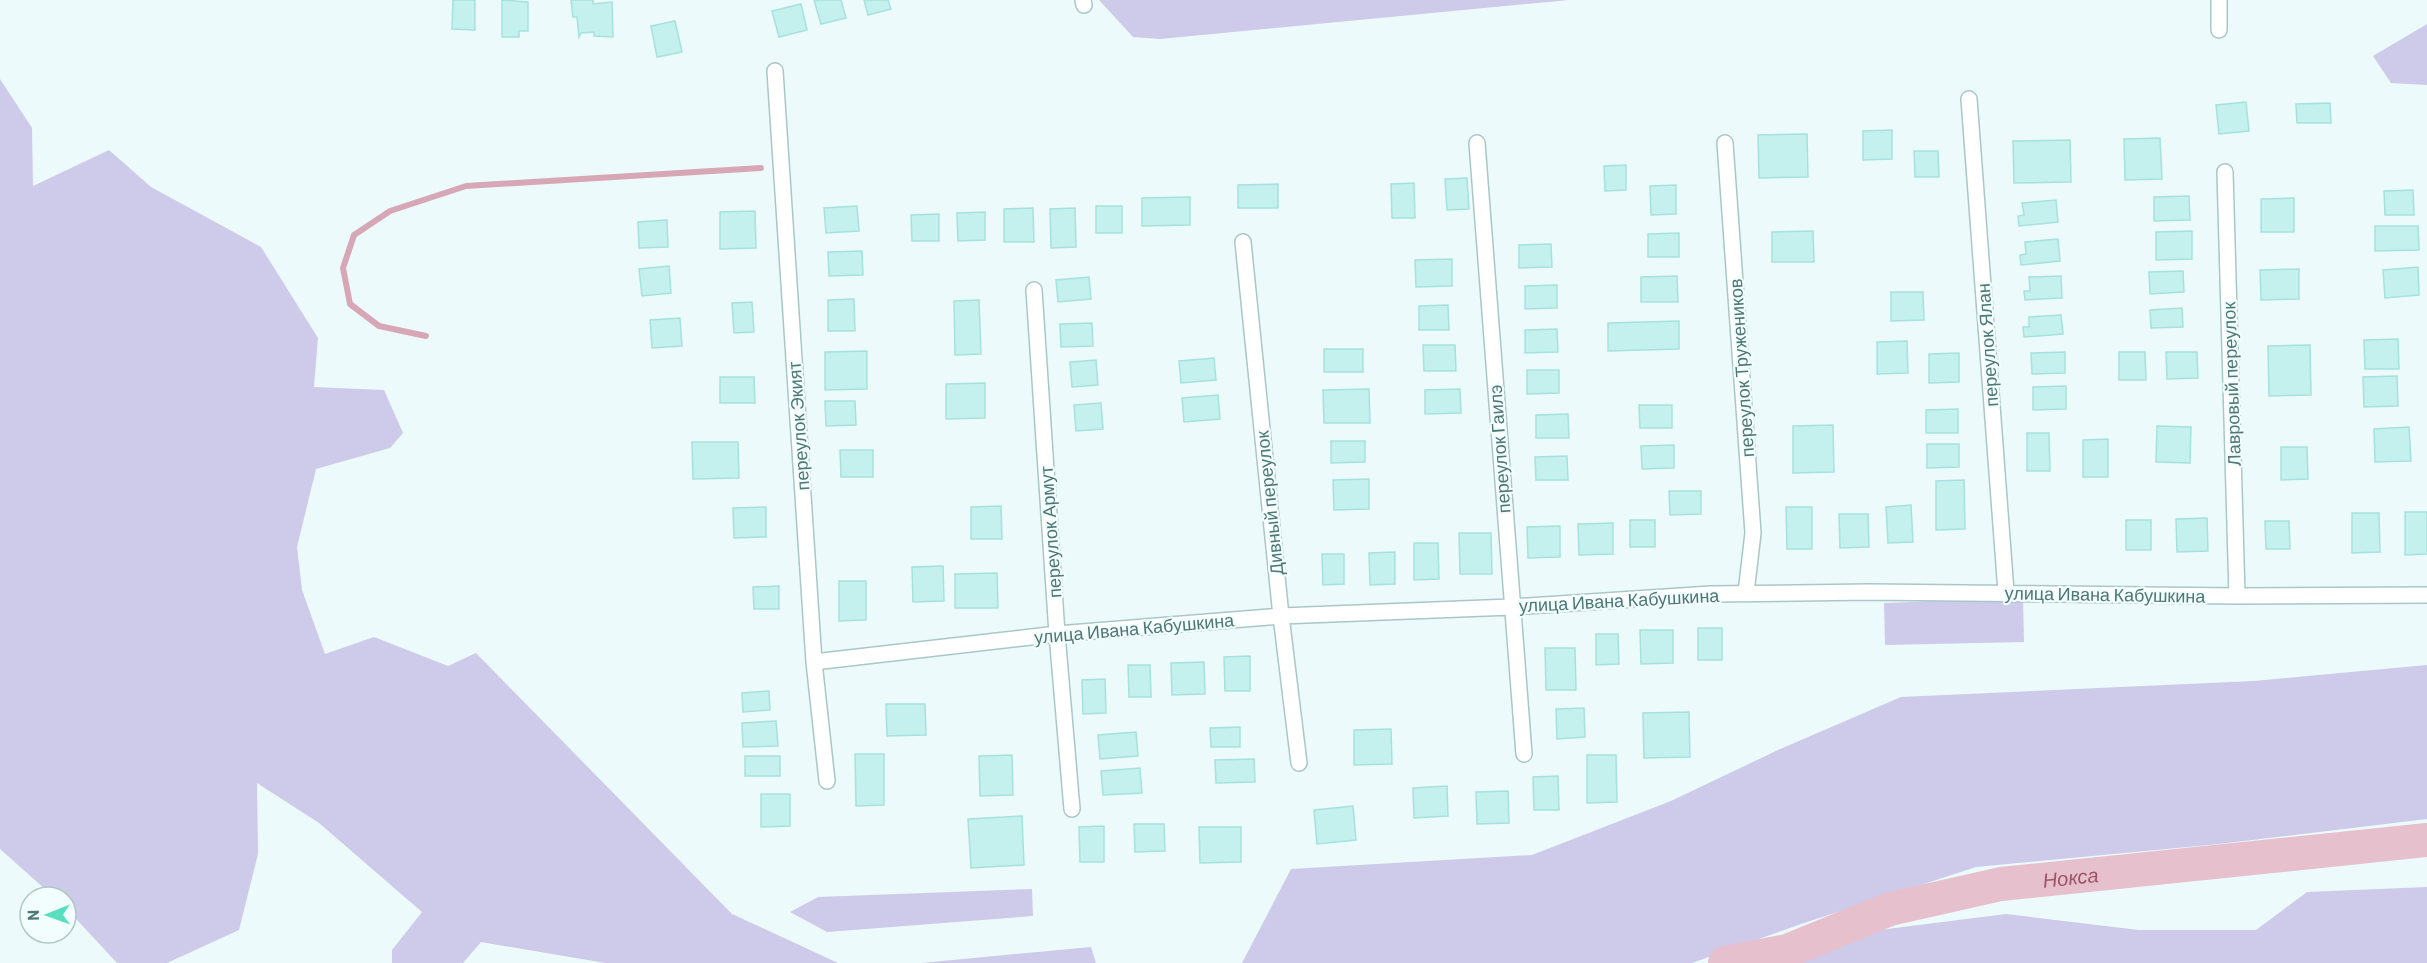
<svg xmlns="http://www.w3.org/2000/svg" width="2427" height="963" font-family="Barlow,sans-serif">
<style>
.green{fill:#cecaea}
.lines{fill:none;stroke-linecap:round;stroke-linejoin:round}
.stream{stroke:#d7a7b6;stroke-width:6}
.river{stroke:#e6c0cc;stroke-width:34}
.building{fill:#c4f0ee;stroke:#a5e2dd;stroke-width:1.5}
.street-casing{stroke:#a9c7c6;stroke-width:18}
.street{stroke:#fff;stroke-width:15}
.labels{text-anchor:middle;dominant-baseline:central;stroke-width:4.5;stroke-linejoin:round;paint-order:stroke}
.street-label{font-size:18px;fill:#4f7773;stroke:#f2fdfe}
.water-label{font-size:20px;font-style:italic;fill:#9e5369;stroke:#f2fdfe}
</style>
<rect width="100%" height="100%" fill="#ecfafc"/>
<path class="green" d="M1099,0h470l-409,39 -27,-2z
M2427,24v61l-36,-2 -18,-27z
M0,79l32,49 1,58 76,-36 42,37 110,60 57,91 -4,49 70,3 19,43 -13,15 -74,21 -19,78 5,43 23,64 49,-17 74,29 28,-13 256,261 106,49h-233l-124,-21 -18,21h-71v-13l30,-38 -103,-89 -62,-40 1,71 -19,76 -72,33h-50l-51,-55v-11h-12l-54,-48z
M2023,598l1,44 -139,3 -1,-42z
M2427,665v154l-208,25 -243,23 -175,57 -109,39h-450l49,-94 241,-14 139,-54 107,-51 123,-53 353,-16z
M2427,887v76h-700l89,-25 190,-24 133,16h117l51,-38z
M1032,889l1,27 -206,16 -37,-20 28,-15z
M1091,947l5,16h-175z"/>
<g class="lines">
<path class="stream" d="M426,336l-47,-10 -29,-22 -7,-36 11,-33 36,-24 76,-25 295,-18"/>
<path class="river" id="s1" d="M1725,963l62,-12 103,-42 111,-25 426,-44"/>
</g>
<path class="building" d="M453,0h22v30l-23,-1z
M502,0l26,2v29h-9v6h-17z
M571,0h22v4l19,-2 1,35 -19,-1v-4l-13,1 -2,4 -2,-20h-4z
M814,0h27l5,18 -25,6z
M864,0h24l3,9 -23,6z
M801,4l6,26 -28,7 -7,-26z
M675,21l7,31 -25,5 -6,-31z
M2246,102l3,29 -30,3 -3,-29z
M2330,103l1,20h-34l-1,-19z
M1892,130v29l-29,1v-29z
M1807,134l1,43 -49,1 -1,-43z
M2160,138l2,41 -37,1 -1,-41z
M2070,140l1,42 -57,1 -1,-42z
M1914,151h24l1,26h-24z
M1626,165v25l-21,1 -1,-25z
M1467,178l2,31 -22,1 -2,-31z
M1414,183l1,35h-23l-1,-34z
M1278,184v24h-40v-23z
M1676,185v29l-25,1 -1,-29z
M2413,190l1,25h-29l-1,-24z
M2189,196l1,24 -36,1v-24z
M1190,197v28l-48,1v-28z
M2294,198v34h-33v-33z
M2056,200l2,22 -39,4 -1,-10 6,-1 -2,-12z
M857,206l2,25 -33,2 -2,-25z
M1096,206h26v27h-26z
M1033,208l1,34h-30v-33z
M1075,208l1,39 -25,1 -1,-39z
M755,211l1,37 -36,1v-37z
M985,212v28l-27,1 -1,-28z
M939,214v27h-27l-1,-26z
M667,220l1,27 -29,1 -1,-26z
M2375,226h43l1,24 -44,1z
M1813,231l1,31h-42v-30z
M2192,231v28l-36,1v-28z
M1679,233v24h-31v-23z
M2058,239l2,22 -39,4 -1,-10 6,-1 -1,-12z
M1551,244l1,23 -33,1v-23z
M862,251l1,24 -34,1 -1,-24z
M1452,259v27l-36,1 -1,-27z
M669,266l2,27 -29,3 -3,-27z
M2418,267l1,28 -34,3 -2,-28z
M2299,269v30l-38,1 -1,-30z
M2183,271l1,21 -34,2 -1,-22z
M1677,276l1,26h-37v-25z
M2061,276l1,22 -37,2 -1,-9h6l-1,-14z
M1089,277l2,22 -33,3 -2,-22z
M1557,285v23l-32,1v-23z
M1891,292h32l1,28 -33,1z
M854,299l1,32h-27v-31z
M979,300l2,54 -26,1 -1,-54z
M752,302l2,30 -20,1 -2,-30z
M1448,305l1,25h-30v-24z
M2182,308l1,19 -32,1 -1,-18z
M2061,315l2,19 -39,3 -1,-10h6v-10z
M680,318l2,28 -30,2 -2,-28z
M1679,321v28l-71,2v-28z
M1092,323l1,23 -32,1 -1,-23z
M1557,329l1,23 -33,1v-23z
M2398,339l1,30h-34l-1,-29z
M1907,341l1,32 -31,1v-32z
M1423,345h32l1,26h-32z
M2310,345l1,50 -42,1 -1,-50z
M1324,349h39v23h-39z
M867,351v38l-42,1v-38z
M2065,352v21l-33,1 -1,-21z
M2119,352h26l1,28h-27z
M2166,352h31l1,26 -31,1z
M1959,353v29l-30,1v-29z
M1214,358l2,22 -35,3 -2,-22z
M1096,360l2,25 -26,2 -2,-25z
M1527,370h32v23l-32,1z
M2397,376l1,30 -34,1 -1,-30z
M720,377h34l1,26h-35z
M985,383v35l-39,1v-35z
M2066,386v23l-33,1v-23z
M1369,389l1,34h-46l-1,-33z
M1460,389l1,24 -36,1v-24z
M1218,395l2,24 -36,3 -2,-24z
M825,401h30l1,24 -30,1z
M1101,403l2,26 -27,2 -2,-26z
M1639,405h33v23h-32z
M1958,409v24h-32v-23z
M1568,414l1,24h-33v-23z
M1833,425l1,47 -41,1v-47z
M2157,426l34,1 -1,36 -34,-1z
M2409,427l2,34 -36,1 -1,-33z
M2027,433h22l1,38h-23z
M2108,439v38h-25v-37z
M1331,441h34v21l-34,1z
M692,442h46l1,36 -46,1z
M1927,444h32v23l-32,1z
M1674,445v23l-32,1 -1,-23z
M2281,447h26l1,32 -27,1z
M840,450h33v27h-32z
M1567,456l1,24h-32l-1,-23z
M1369,479v30l-35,1 -1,-30z
M1964,480l1,49 -29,1v-49z
M1669,491h32v23l-31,1z
M1911,505l2,37 -25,1 -2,-36z
M1001,506l1,33h-31v-32z
M766,507v30l-32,1 -1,-30z
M1786,507h26v42h-25z
M2405,512h22v42l-22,1z
M2352,513h27l1,39 -28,1z
M1839,514h29l1,33 -29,1z
M2207,518l1,33 -31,1 -1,-33z
M1630,520h25v27h-25z
M2126,520h25v30h-25z
M2265,521h24l1,28h-24z
M1613,523v31l-34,1 -1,-31z
M1560,526v31l-32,1 -1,-31z
M1459,533h32l1,41h-32z
M1414,543h24l1,36 -25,1z
M1395,552v32l-25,1 -1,-32z
M1322,554h22v30l-21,1z
M943,566l1,35 -31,1 -1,-35z
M997,573l1,35h-43v-34z
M839,581h27v39l-27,1z
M779,586v23h-25l-1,-22z
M1698,628h24v32h-24z
M1640,630h33v33l-32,1z
M1596,634h22l1,30 -23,1z
M1545,648h30l1,42h-30z
M1250,656v35h-25l-1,-34z
M1204,662l1,32 -33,1 -1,-32z
M1128,665h22l1,32h-22z
M1105,679l1,34 -23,1 -1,-34z
M769,691l1,19 -27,2 -1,-19z
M886,704h39l1,31 -39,1z
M1584,708l1,29 -28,2 -1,-30z
M1689,712l1,45 -46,1 -1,-45z
M776,721l2,25 -35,1 -1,-24z
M1240,727v20h-29l-1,-19z
M1391,729l1,35 -38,1v-35z
M1136,732l2,24 -38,3 -2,-24z
M855,754h29v51l-28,1z
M1012,755l1,40 -33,1 -1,-40z
M1587,755h29l1,47 -30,1z
M745,756h35v20h-35z
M1254,759l1,23 -39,1 -1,-23z
M1140,768l2,25 -39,2 -2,-24z
M1558,776l1,34h-25l-1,-33z
M1447,786l1,30 -34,2 -1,-30z
M1508,791l1,32 -32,1 -1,-32z
M761,794h29v32l-29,1z
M1353,806l3,34 -39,4 -3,-34z
M1022,816l2,49 -53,3 -3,-49z
M1134,824h30l1,27 -30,1z
M1104,826v36h-24l-1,-35z
M1199,827h42v35l-41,1z"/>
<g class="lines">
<defs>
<path id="street" d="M1083,0l1,5
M2219,30v-30
M775,71l39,591 13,119
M1969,99l37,493
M1477,143l47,611
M1725,143l28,390 -7,60
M2225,172l12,424
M1243,242l38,374 18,147
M1034,290l23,344 15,175
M814,662l243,-28 224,-18 230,-9 200,-13 159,-2 367,4 190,-1"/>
</defs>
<use href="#street" class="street-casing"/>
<use href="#street" class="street"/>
</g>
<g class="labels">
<g class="street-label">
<text transform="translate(1987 345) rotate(-94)">переулок Ялан</text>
<text transform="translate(1741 368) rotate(-94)">переулок Тружеников</text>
<text transform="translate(2231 384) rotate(-92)">Лавровый переулок</text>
<text transform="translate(798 426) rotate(-94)">переулок Экият</text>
<text transform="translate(1499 449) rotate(-94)">переулок Гаилэ</text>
<text transform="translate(1269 503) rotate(-96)">Дивный переулок</text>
<text transform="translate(1050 532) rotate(-94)">переулок Армут</text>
<text transform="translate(2105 594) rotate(1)">улица Ивана Кабушкина</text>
<text transform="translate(1619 600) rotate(-3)">улица Ивана Кабушкина</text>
<text transform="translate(1134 628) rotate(-5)">улица Ивана Кабушкина</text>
</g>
<g class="water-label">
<text stroke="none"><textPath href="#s1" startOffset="358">Нокса</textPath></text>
</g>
</g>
<g transform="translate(48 915) rotate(269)"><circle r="28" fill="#f2fdfe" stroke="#b1c7c6" stroke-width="1.5"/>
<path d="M0-4.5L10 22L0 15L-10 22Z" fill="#58dfbf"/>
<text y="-9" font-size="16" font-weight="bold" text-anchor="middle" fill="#4f7773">N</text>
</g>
</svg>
